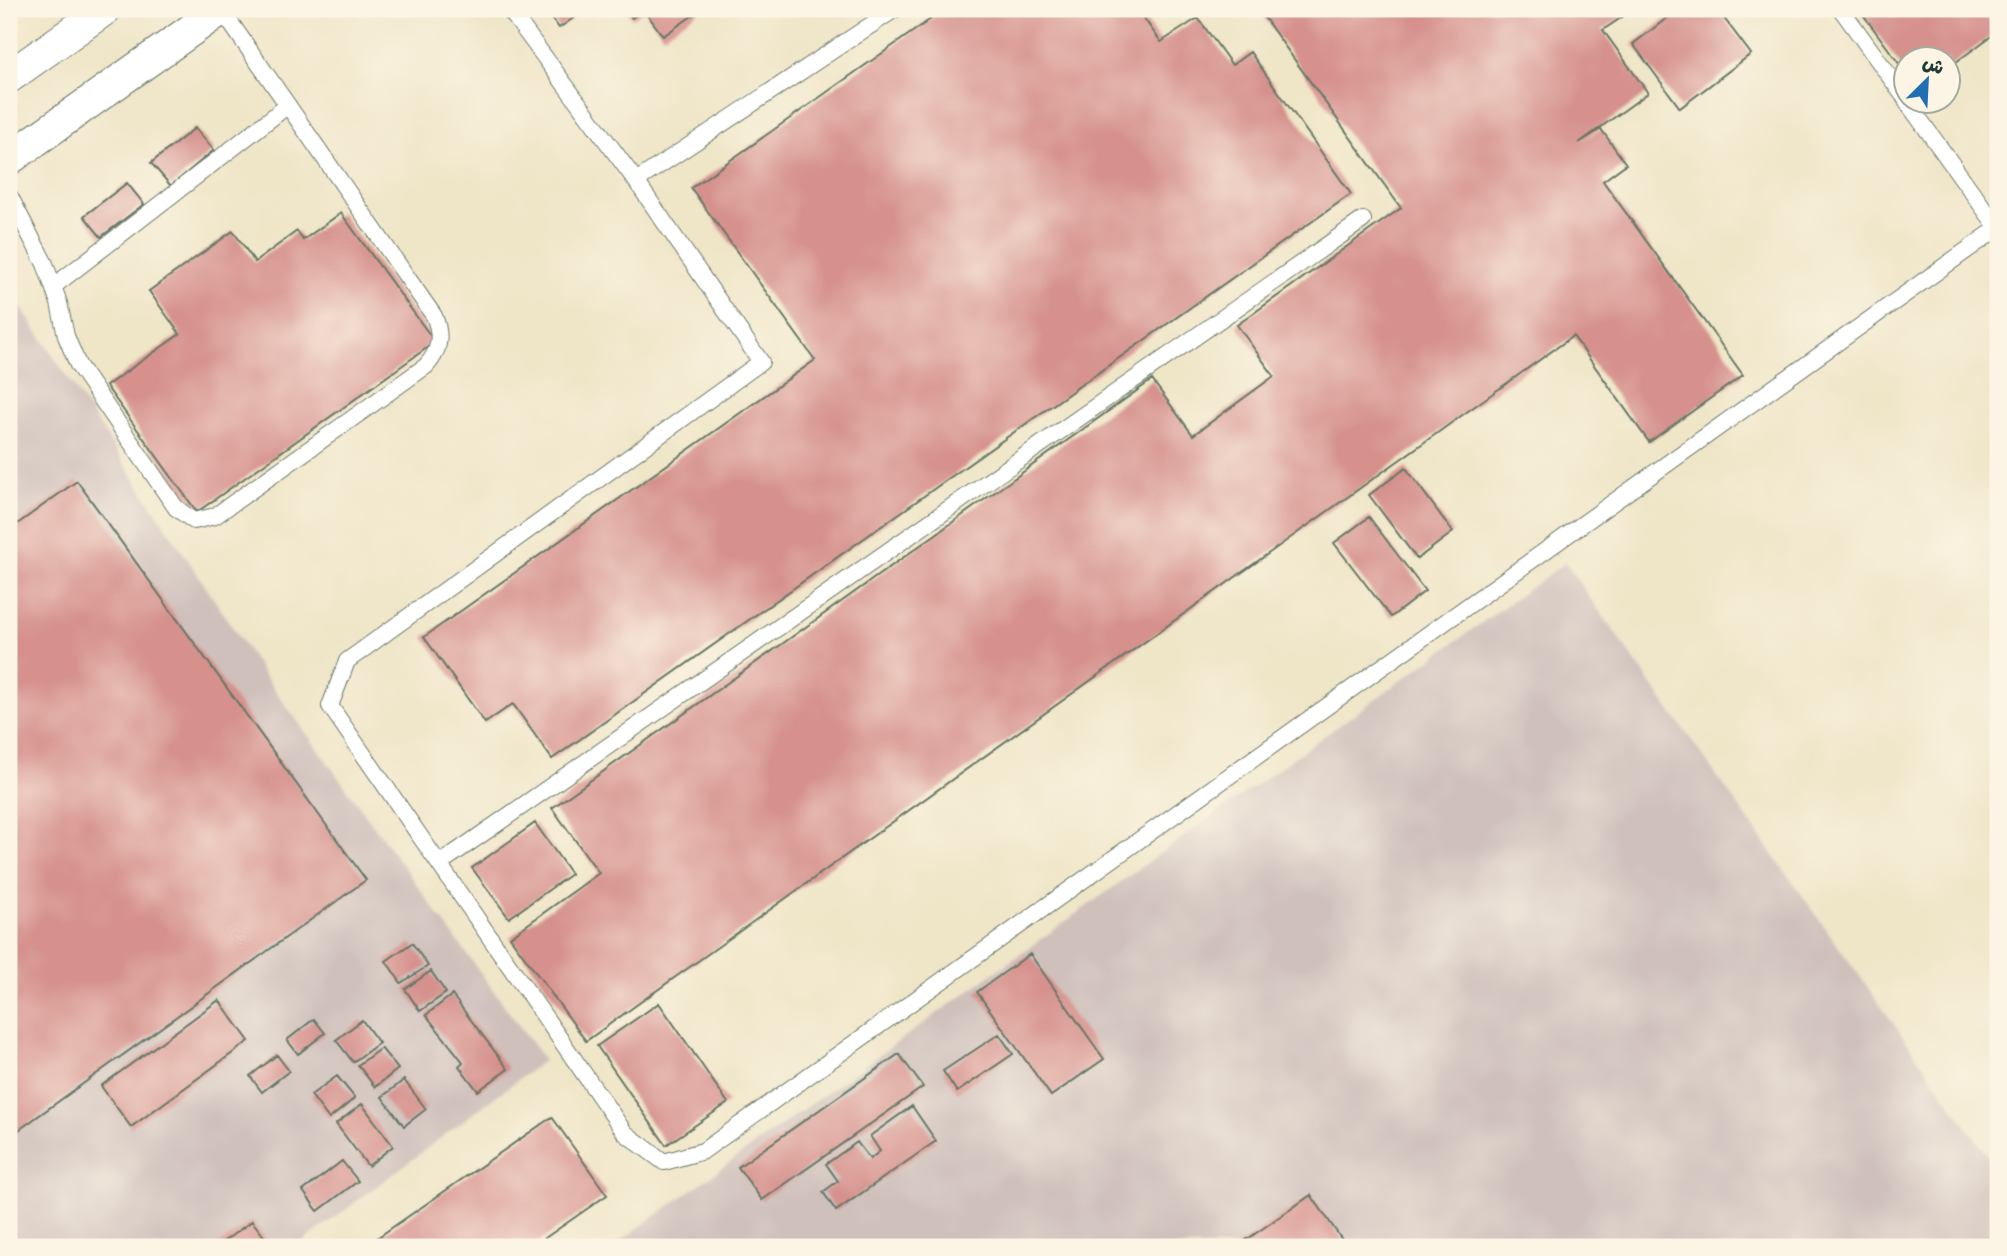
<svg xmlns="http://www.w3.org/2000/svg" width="2007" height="1256" font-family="'Indie Flower','Playpen Sans Arabic',sans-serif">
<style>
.industrial{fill:#cfc0bb}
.building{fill:#d6918d}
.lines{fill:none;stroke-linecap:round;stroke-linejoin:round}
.lane-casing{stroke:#687867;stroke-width:18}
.street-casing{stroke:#687867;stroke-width:34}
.lane{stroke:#fff;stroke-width:16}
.street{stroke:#fff;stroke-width:32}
</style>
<rect width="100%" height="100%" fill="#fcf5e5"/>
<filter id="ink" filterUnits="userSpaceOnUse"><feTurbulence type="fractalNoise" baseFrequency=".0143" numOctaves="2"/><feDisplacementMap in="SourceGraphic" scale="14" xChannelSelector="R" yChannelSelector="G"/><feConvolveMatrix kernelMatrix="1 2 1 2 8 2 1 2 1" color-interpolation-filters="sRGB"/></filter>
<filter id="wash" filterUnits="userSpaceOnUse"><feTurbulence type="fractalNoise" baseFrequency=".00686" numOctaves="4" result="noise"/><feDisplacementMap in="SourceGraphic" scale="28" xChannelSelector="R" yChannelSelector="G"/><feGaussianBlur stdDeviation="1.57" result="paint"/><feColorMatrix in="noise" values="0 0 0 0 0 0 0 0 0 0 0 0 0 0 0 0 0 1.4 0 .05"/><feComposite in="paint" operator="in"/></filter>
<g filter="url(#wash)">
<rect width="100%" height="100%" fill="#efe5c7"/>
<path class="industrial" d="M9,289l255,386 280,385 -248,187h-287z
M1565,563l433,607v77h-1386z"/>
<g id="blocks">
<path class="building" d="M545,9h33l3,4 -22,15z
M625,9h77l-39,27 -19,-26 -12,8z
M945,9h192l24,33 37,-24 34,47 18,-13 101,142 -799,565 -39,-55 -28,19 -61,-86 391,-277 -124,-172z
M1258,9h376l-31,21 45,63 -69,50 22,-14 25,35 -23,17 140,194 -94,67 -76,-106 -987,705 -76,-104 89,-64 -47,-65 600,-428 41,55 81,-59 -37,-51 164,-117z
M1679,9h38l34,45 -71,54 -47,-64z
M1859,9h139v22l-50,37v-8h-42v13z
M195,128l19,22 -43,36 -20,-23z
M127,183l17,21 -43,33 -17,-21z
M341,213l94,129 -238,170 -91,-126 74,-52 -31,-43 84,-60 22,31 42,-31 6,9z
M1406,468l47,64 -36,27 -48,-64z
M77,481l289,399 -357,257v-607z
M1369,517l56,74 -34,26 -57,-74z
M535,823l36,51 -62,44 -37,-50z
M412,943l16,23 -27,17 -15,-22z
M1030,954l74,105 -53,37 -74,-104z
M431,971l15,22 -26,18 -15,-22z
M452,995l56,74 -30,22 -19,-25 4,-4 -37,-47z
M219,1000l30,41 -118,86 -30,-41z
M659,1003l69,100 -62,42 -69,-99z
M314,1019l11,14 -27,21 -11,-14z
M362,1020l17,23 -26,19 -17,-22z
M999,1034l14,20 -56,38 -14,-21z
M381,1048l17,21 -23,18 -17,-22z
M899,1054l24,33 -161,113 -24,-33z
M277,1055l12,16 -27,21 -12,-16z
M337,1076l18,22 -26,21 -18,-24z
M404,1080l22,29 -22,17 -22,-29z
M362,1104l31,42 -25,20 -32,-42z
M912,1106l24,35 -100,70 -13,-19 15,-11 -12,-17 31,-22 13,17 10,-8 -10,-15z
M552,1117l55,78 -75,52h-168z
M342,1161l16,20 -40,30 -15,-20z
M1311,1195l36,52h-111z
M252,1221l20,26h-56z"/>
</g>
</g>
<g filter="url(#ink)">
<use href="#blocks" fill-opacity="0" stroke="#687867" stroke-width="2"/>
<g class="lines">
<defs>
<path id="lane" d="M509,9l127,172 125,181 -414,299 -17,45 295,427 39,29 39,-11 1295,-923
M1841,9l65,90
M1907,102l91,126
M636,181l259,-172
M9,195l36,69 14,39 7,33 12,29 98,143 18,13 21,-5 211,-150c14,-15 16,-31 8,-50l-213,-307
M54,286l233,-180
M439,864l924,-644"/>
<path id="street" d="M9,77l96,-68
M9,159l212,-150"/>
</defs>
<use href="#lane" class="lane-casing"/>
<use href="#street" class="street-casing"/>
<use href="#lane" class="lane"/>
<use href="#street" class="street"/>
</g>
</g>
<rect width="2007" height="1256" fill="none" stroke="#fcf5e5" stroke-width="35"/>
<g transform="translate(1927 80) rotate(24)"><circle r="33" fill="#fcf5e5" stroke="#a4ab9e" stroke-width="2"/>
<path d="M0-5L12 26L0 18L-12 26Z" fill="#1f6fb2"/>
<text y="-10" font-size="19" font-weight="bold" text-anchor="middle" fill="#1f3d34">ش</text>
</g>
</svg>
